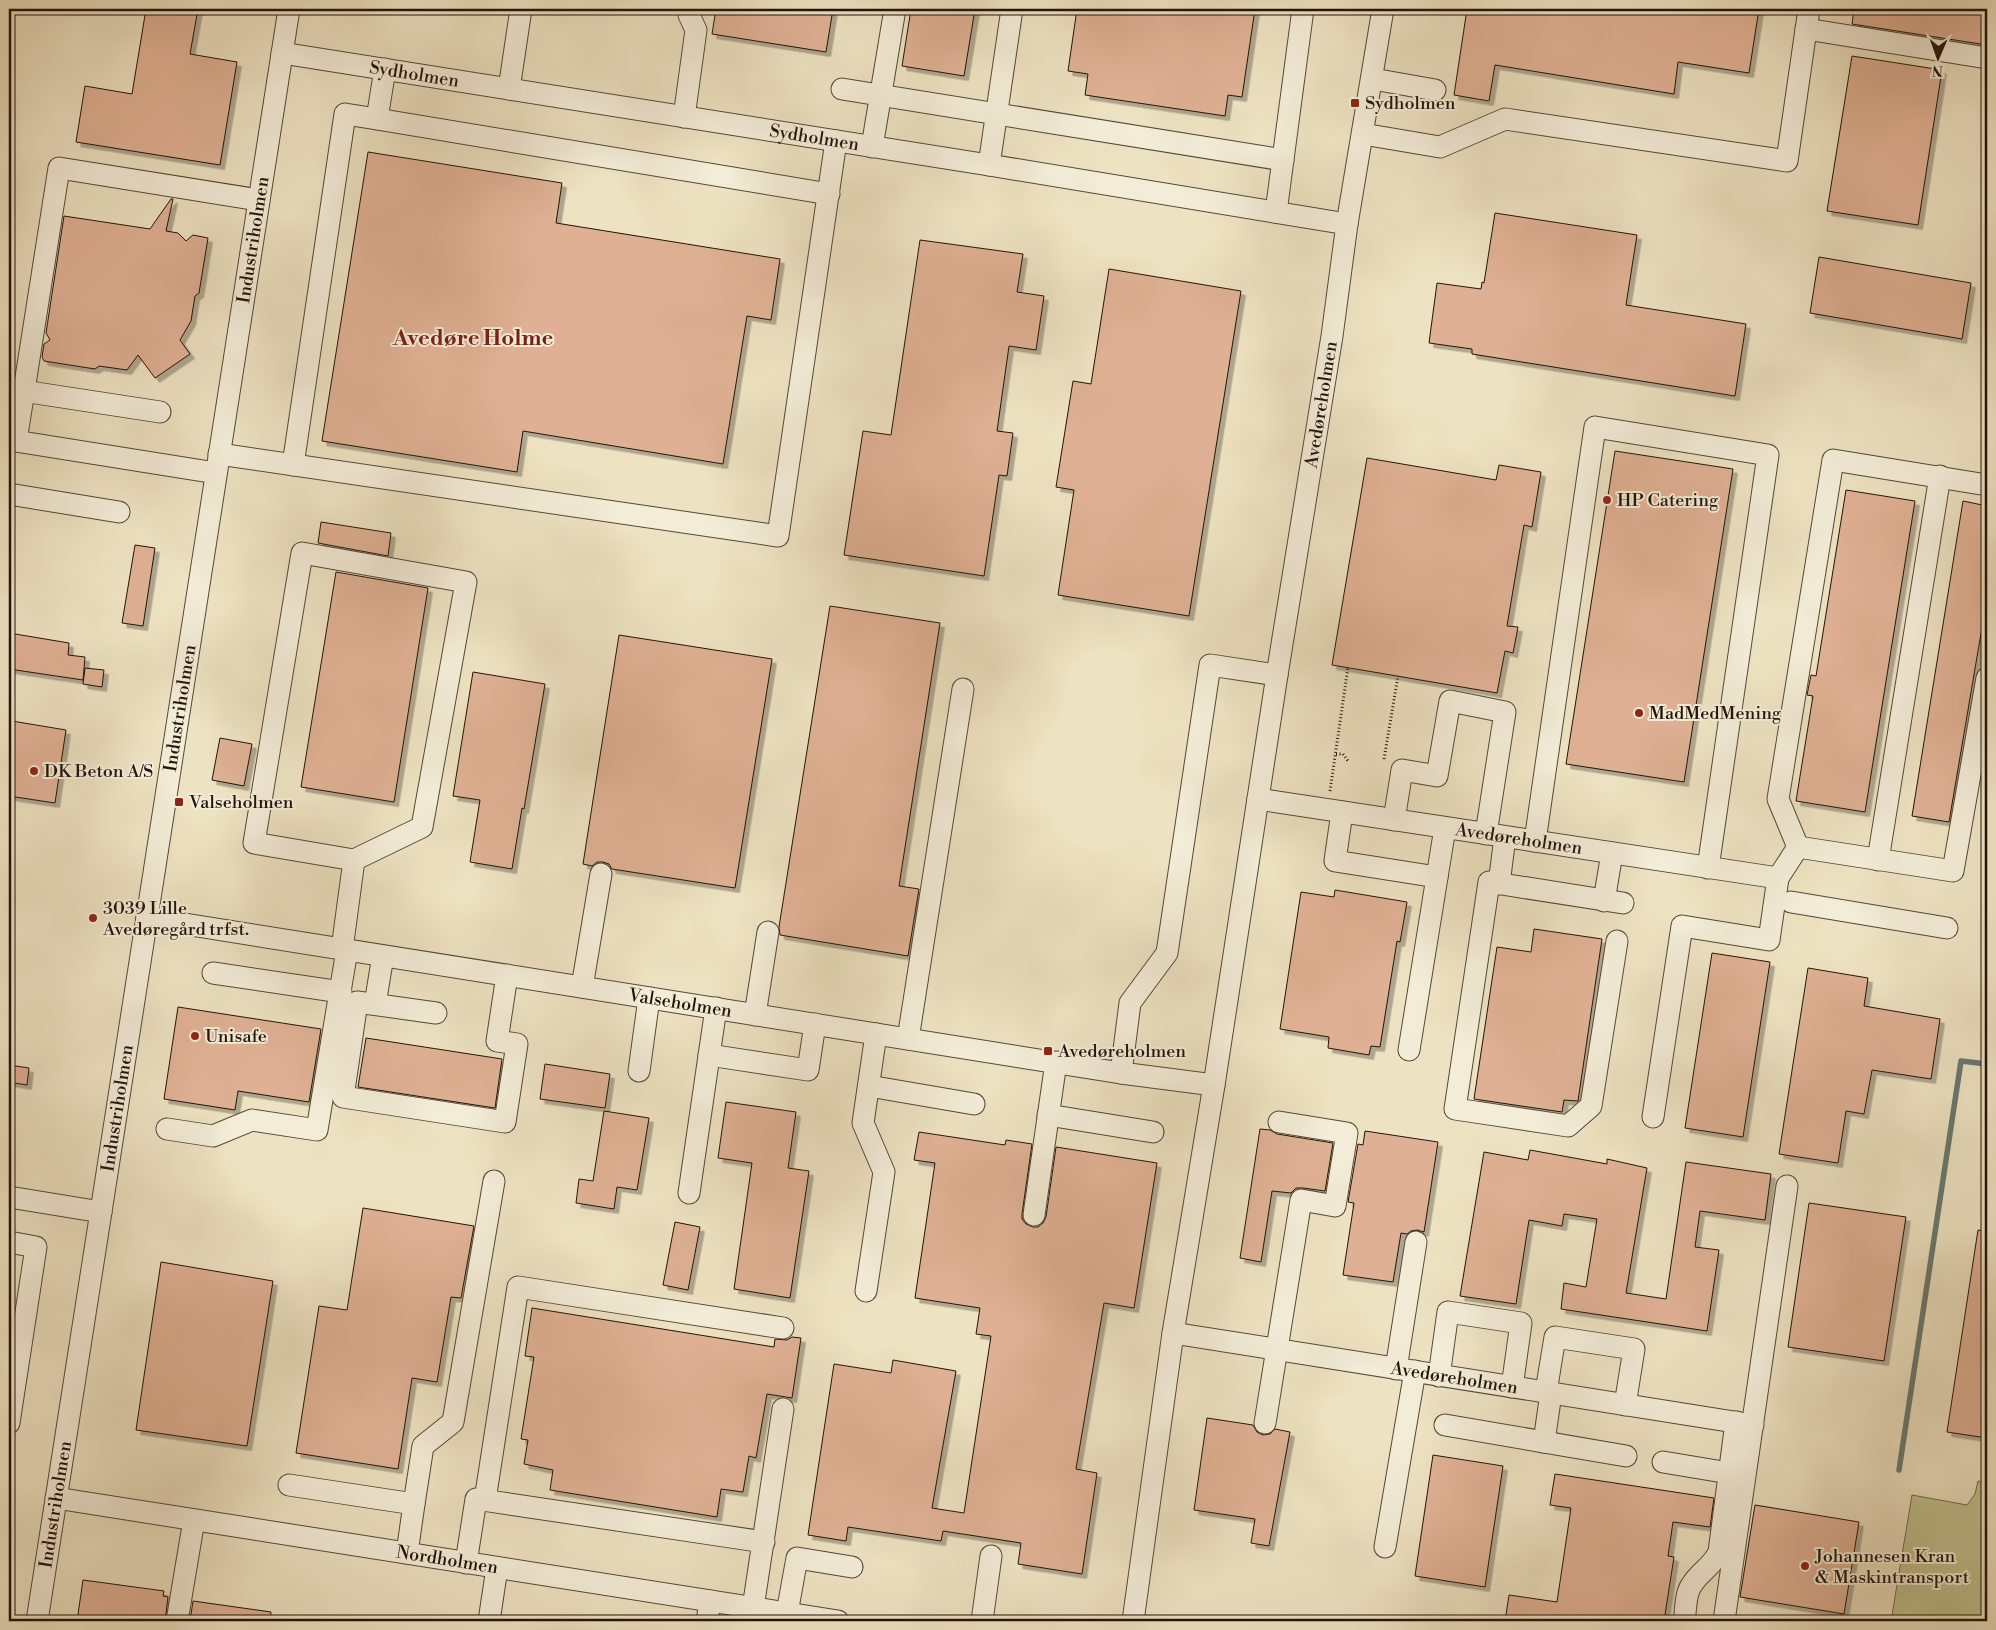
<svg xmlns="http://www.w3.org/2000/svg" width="1996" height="1630" font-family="'Libre Bodoni',serif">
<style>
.green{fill:#bfc18e;stroke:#706a4c}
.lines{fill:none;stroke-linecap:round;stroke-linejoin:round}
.stream{stroke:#697971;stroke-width:5.5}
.building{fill:#dfb093;stroke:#21140a;filter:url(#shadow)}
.minor-casing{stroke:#544838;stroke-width:23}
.path{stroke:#21140a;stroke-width:3;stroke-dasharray:1 2.5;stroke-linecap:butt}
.minor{stroke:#f3ecd7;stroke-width:21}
.poi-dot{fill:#8f2418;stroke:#f3ecd7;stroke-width:2}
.labels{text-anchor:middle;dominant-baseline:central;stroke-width:4;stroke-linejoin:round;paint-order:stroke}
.street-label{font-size:18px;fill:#21140a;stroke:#f3ecd7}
.poi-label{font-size:18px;fill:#21140a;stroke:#f3ecd7;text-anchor:start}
.district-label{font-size:22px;font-weight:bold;fill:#7a1f14;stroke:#f3ecd7}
</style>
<defs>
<filter id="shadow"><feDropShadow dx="4.5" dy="4.5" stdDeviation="0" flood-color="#0004"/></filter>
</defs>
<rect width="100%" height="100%" fill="#ede2c1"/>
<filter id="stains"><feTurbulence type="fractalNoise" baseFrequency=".004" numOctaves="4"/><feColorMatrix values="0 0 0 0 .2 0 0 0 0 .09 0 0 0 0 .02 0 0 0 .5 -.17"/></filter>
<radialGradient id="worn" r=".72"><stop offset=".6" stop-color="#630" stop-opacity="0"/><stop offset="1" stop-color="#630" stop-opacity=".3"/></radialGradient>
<path class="green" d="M1978,1481l9,2v138h-96l21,-126 55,10 8,-11z"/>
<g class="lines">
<path class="stream" d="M1899,1470l62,-409 26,3"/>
</g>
<path class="building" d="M146,9h52l-8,45 47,8 -17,103 -144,-23 9,-56 47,8z
M716,9h117l-7,43 -114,-18z
M911,9h64l-11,67 -62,-10z
M1077,9h178l-13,88 -14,-2 -3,21 -140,-21 3,-21 -20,-3z
M1467,9h292l-10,64 -71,-11 -4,32 -179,-29 -6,36 -35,-6z
M1854,9h133v36l-135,-21z
M1852,56l90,14 -24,155 -91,-14z
M368,152l194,31 -6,40 224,36 -9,61 -24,-4 -24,148 -200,-33 -6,41 -195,-31z
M171,199h2l-7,32 12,2 8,8 7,-6 15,3 -9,55 -4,3 -4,25 -11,19 10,14 -35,24 -17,-23 -11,15 -28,-4 -4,3 -51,-8 -2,-4 2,-13 6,-4 -4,-7 18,-117 86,13z
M1495,213l142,22 -11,70 120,19 -11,72 -263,-42v-5l-43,-6 8,-60 44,6 1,-7 2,1z
M920,240l103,14 -6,38 27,4 -8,54 -27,-4 -12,85 16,2 -6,43 -8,-1 -15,101 -140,-21 19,-124 28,4z
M1819,257l152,26 -9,56 -152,-26z
M1109,269l132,22 -52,325 -131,-21 16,-105 -18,-3 17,-106 18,3z
M1615,451l118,18 -49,313 -118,-18z
M1367,458l129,22 3,-15 42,7 -9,55 -8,-2 -17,101 11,1 -5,26 -8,-2 -8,42 -165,-28z
M1846,490l69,11 -50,311 -69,-11 17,-105 -6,-1 4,-20 5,1z
M1963,501l24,5v92l-38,224 -37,-6z
M321,522l70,11 -3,23 -70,-13z
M135,545l20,3 -12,78 -21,-3z
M336,572l92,16 -34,214 -93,-15z
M830,606l110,17 -41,263 20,3 -11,67 -128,-21 -1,-8z
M9,633l60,10 -1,12 17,2 -2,23 -74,-11z
M619,635l153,24 -37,229 -123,-19 -3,-5 -6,-2h-6l-5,4 -9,-2z
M85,668l19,2 -2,17 -19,-3z
M473,672l72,12 -21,125 -2,-1 -10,61 -42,-7 10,-62 -27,-4z
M12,721l54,9 -11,73 -46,-7v-51z
M220,738l32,6 -8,42 -32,-6z
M1335,890l72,12 -7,40 -3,-1 -17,106 -9,-1 -2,9 -41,-7 1,-11 -49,-8 21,-137 33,5z
M1534,929l68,10 -24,162 -14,-1 -2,12 -88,-13 23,-152 34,5z
M1712,953l58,9 -27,175 -58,-9z
M1808,968l60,10 -4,28 76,13 -9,60 -59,-9 -8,44 -18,-3 -8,52 -59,-9z
M178,1007l143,22 -12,73 -71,-11 -3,19 -71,-11z
M366,1038l136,21 -7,49 -137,-21z
M545,1064l65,10 -5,34 -65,-9z
M9,1065l20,3 -2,17 -18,-3z
M726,1102l70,10 -8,56 21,3 -19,127 -56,-9 18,-126 -34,-5z
M604,1111l45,7 -12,72 -20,-3 -3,22 -38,-6 3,-24 14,2z
M1260,1129l10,1 7,4 56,9 -8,48 -22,-3h-7l-5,5 -19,-2 -11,71 -21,-4z
M1365,1131l73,11 -14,90 -7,-2 -6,1 -4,3 -6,-1 -8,49 -50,-7 11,-72 -6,-1 10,-58 5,1z
M919,1132l86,13 1,-5 26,4 -10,70v5l4,5 7,3h5l5,-4 3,-6 10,-70 101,16 -23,145 -30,-5 -28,166 21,4 -15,101 -64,-10 3,-21 -78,-12 -2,10 -93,-14 -2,14 -38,-6 26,-171 57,9 2,-13 63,11 -24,137 32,5 27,-177 -15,-2 4,-26 -65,-10 20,-135 -21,-3z
M1530,1150l77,14v-5l40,9 -21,125 40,6 20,-137 85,12 -6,46 -65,-9 -5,36 24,3 -12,81 -146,-22 3,-26 22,4 11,-68 -33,-5 -2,12 -33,-6 -13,84 -56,-8 24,-144 44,8z
M1809,1203l97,14 -22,144 -96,-14z
M363,1208l111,18 -13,72 -10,-1 -14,85 -25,-4 -14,91 -102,-16 23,-147 28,4z
M675,1222l25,5 -12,63 -25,-5z
M1978,1230l9,1v207l-40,-6z
M161,1262l112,19 -26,165 -111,-16z
M532,1308l242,39 1,-8 12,1 5,-3 9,1 -9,60 -25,-4 -11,64 -7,-2 -6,36 -22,-3 -4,28 -167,-27 3,-20 -29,-6 4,-24 -7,-1 13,-82 -9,-1z
M1207,1418l46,7 4,7 6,3 7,-1 5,-5 15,3 -21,114 -18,-3 4,-24 -61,-9z
M1433,1455l70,11 -18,121 -70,-11z
M1555,1474l159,24 -4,29 -37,-5 -5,34 6,1 -10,64h-159l4,-26 48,7 14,-94 -21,-3z
M1755,1505l104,17 -15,92 -104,-17z
M83,1580l81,11 -1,5 5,1 -3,24h-88z
M193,1601l78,11 -1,9h-80z"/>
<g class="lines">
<defs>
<g id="minor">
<path d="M1806,29l181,29"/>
<path id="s1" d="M282,53l707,112 358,59"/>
<path d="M1373,79l62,11"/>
<path d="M509,89l12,-80"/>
<path d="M842,89l441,71"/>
<path d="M684,117l12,-87 -7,-15v-6"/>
<path d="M377,119l452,75"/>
<path d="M1363,134l77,13 65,-28 282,42 22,-152"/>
<path d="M872,147l23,-138"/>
<path d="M989,165l23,-156"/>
<path d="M1276,212l27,-203"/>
<path d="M23,391l137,21"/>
<path d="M9,440l207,33"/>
<path d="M16,441l43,-273 200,32"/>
<path d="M219,454l559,82 58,-395"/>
<path d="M293,465l52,-351 32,5 8,-50"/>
<path d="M9,494l110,18"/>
<path id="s2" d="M1258,799l520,79"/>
<path d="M1342,812l-7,49 102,16"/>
<path d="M1394,820l8,-50 35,6 13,-75 55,11 -19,122"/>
<path d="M1535,841l60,-414 173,28 -60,413"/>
<path d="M1798,847l-20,-48 55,-339 154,25"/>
<path d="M1798,847l155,24 34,-193"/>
<path d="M1878,860l62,-384"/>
<path d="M1499,884l6,-47"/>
<path d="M1604,901l8,-48"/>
<path d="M1791,902l156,26"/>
<path id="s3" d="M147,918l974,155 93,12"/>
<path d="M1617,941l-26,165 -23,20 -113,-17 34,-227 134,21"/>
<path d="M342,949l12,-89 -100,-17 48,-290 164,29 -44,245 -68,33"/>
<path d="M213,973l128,19"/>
<path d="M582,987l19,-113"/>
<path d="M375,1004l8,-48"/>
<path d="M436,1013l-79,-11 -14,95 162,25 12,-78 -20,-3 10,-66"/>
<path d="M755,1015l13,-83"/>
<path d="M908,1039l55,-350"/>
<path d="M1409,1050l36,-222"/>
<path d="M709,1055l99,15 7,-46"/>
<path d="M639,1071l10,-73"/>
<path d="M1121,1073l9,-70 37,-50 43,-288 67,10"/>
<path d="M869,1086l105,18"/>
<path d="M1048,1115l105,17"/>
<path d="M1653,1117l29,-191 87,14 9,-62 20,-31"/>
<path d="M167,1129l46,7 39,-16 65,10 30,-180"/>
<path d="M689,1193l27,-185"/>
<path d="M9,1197l92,15"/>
<path d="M1034,1215l22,-153"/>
<path d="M9,1242l27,5 -27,176"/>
<path d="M866,1291l18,-119 -21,-49 13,-89"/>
<path id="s4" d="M1173,1333l580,92"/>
<path d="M1396,1369l20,-127"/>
<path d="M1439,1376l9,-64 73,11 -9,64"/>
<path d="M1546,1392l9,-55 79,12 -9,56"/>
<path d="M1265,1423l36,-223 34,6 12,-73 -68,-11"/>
<path d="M1445,1425l181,31"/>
<path d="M1544,1442l7,-49"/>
<path d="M1663,1462l66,11"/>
<path d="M289,1485l125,19 9,-58 30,-24 41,-241"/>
<path id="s5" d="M56,1498l782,123"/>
<path d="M485,1500l33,-213 265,41"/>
<path d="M1385,1547l30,-176"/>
<path d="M407,1553l7,-49"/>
<path d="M466,1563l10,-64 288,43"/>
<path d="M753,1608l30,-199"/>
<path d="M787,1613l10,-55 55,9"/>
<path id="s6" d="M37,1621l252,-1612"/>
<path d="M177,1621l17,-101"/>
<path d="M489,1621l8,-53"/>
<path d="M707,1621l3,-20"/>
<path d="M982,1621l9,-65"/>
<path id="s7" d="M1133,1621l40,-288 41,-248 63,-410 55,-339 15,-112 36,-215"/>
<path d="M1684,1621c2,-10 1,-26 7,-35 8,-14 21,-19 28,-34l17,-130"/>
<path d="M1724,1621l63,-435"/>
</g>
</defs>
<use href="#minor" class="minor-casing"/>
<path class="path" d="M1336,754h7l5,7
M1384,759l14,-83
M1330,791l18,-124"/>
<use href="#minor" class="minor"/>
</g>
<g class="poi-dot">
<rect x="1350" y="98" width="10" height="10" rx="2.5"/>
<circle cx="1607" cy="500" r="5"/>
<circle cx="1639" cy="713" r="5"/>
<circle cx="34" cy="771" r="5"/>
<rect x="174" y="797" width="10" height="10" rx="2.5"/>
<circle cx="93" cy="918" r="5"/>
<circle cx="195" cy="1036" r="5"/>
<rect x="1043" y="1046" width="10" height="10" rx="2.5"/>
<circle cx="1805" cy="1566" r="5"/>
</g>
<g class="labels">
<g class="street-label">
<text stroke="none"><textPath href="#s1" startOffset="134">Sydholmen</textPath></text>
<text stroke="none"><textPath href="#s1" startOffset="539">Sydholmen</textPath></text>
<text stroke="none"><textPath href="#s6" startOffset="1398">Industriholmen</textPath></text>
<text stroke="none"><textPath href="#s7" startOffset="1231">Avedøreholmen</textPath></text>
<text stroke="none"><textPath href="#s6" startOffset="924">Industriholmen</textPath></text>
<text stroke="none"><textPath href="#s2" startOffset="264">Avedøreholmen</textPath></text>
<text stroke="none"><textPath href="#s3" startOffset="540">Valseholmen</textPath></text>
<text stroke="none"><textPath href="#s6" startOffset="519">Industriholmen</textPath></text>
<text stroke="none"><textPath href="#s4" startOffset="285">Avedøreholmen</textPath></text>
<text stroke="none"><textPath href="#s6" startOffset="118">Industriholmen</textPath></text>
<text stroke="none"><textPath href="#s5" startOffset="396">Nordholmen</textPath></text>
</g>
<g class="poi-label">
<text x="1365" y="103">Sydholmen</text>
<text x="1617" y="500">HP Catering</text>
<text x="1649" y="713">MadMedMening</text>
<text x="44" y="771">DK Beton A/S</text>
<text x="189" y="802">Valseholmen</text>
<text x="103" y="908">3039 Lille<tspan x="103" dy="21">Avedøregård trfst.</tspan></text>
<text x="205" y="1036">Unisafe</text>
<text x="1058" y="1051">Avedøreholmen</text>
<text x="1815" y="1556">Johannesen Kran<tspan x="1815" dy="21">&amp; Maskintransport</tspan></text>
</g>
<g class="district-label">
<text x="473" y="338">Avedøre Holme</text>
</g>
</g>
<rect width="1996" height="1630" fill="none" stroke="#ede2c1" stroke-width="30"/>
<rect x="10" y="10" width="1976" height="1610" fill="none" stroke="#21140a" stroke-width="2.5"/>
<rect x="15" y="15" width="1966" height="1600" fill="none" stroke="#21140a"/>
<g transform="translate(1938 58) rotate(182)" stroke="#f3ecd7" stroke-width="4" paint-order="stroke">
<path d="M0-4L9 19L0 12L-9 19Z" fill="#21140a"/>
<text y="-8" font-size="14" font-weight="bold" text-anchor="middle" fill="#21140a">N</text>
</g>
<rect width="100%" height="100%" filter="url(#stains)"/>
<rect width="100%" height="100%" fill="url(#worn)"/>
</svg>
